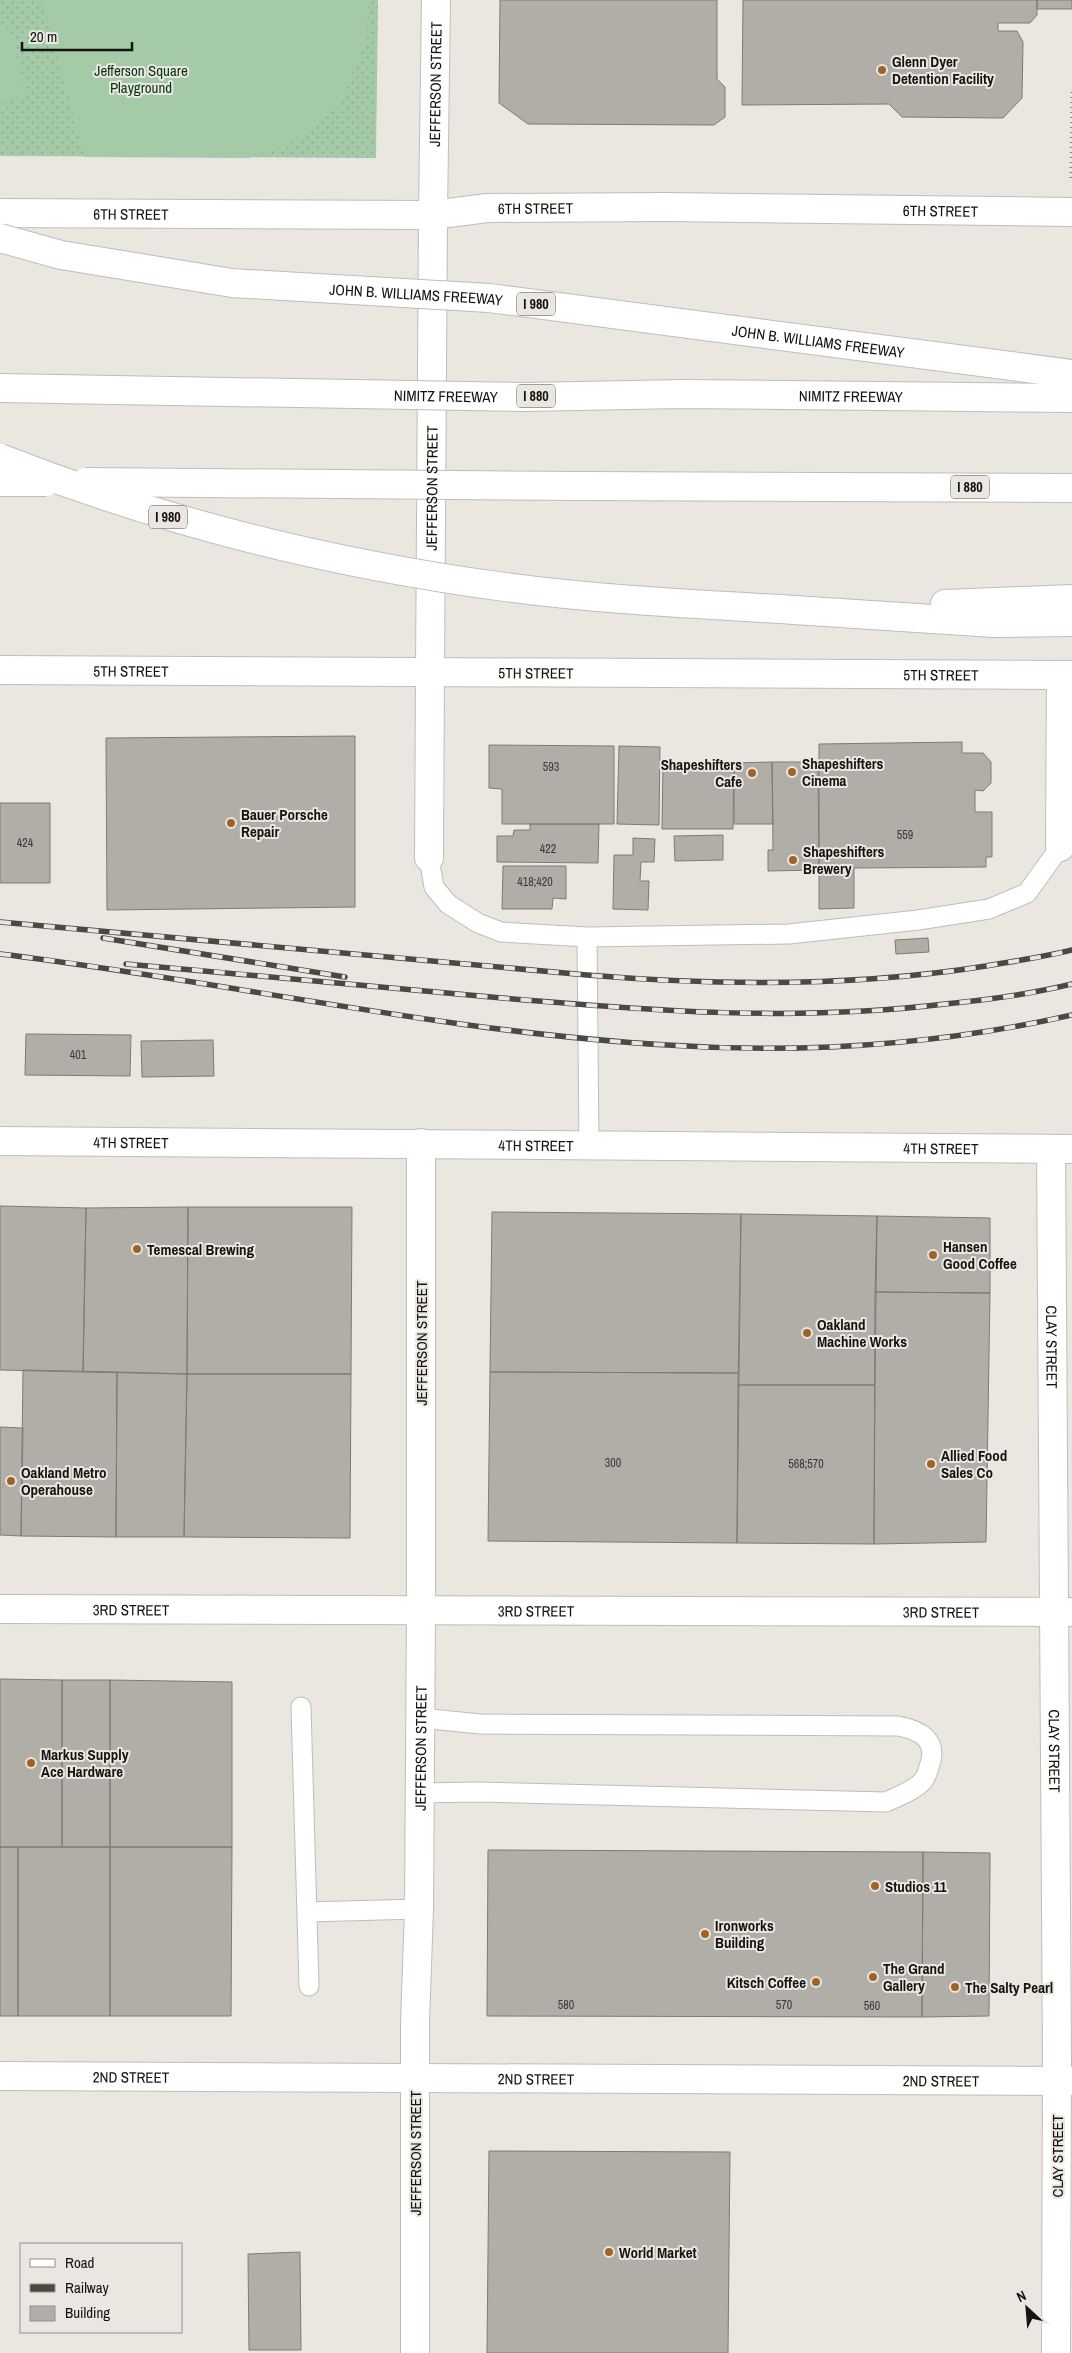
<svg xmlns="http://www.w3.org/2000/svg" width="1072" height="2353" font-family="'Archivo Narrow',sans-serif">
<style>
.grass{fill:url(#grass-dots)}
.pitch{fill:#a5caa8}
.building{fill:#b1ada7;stroke:#7e7b75}
.lines{fill:none;stroke-linecap:round;stroke-linejoin:round}
.lane-casing{stroke:#c0bdb7;stroke-width:21}
.street-casing{stroke:#c0bdb7;stroke-width:30}
.secondary-casing{stroke:#c0bdb7;stroke-width:30}
.primary-casing{stroke:#c0bdb7;stroke-width:30}
.highway-casing{stroke:#c0bdb7;stroke-width:30}
.path{stroke:#85837f;stroke-width:3;stroke-dasharray:1 4;stroke-linecap:butt}
.lane{stroke:#fff;stroke-width:19}
.street{stroke:#fff;stroke-width:28}
.secondary{stroke:#fff;stroke-width:28}
.primary{stroke:#fff;stroke-width:28}
.highway{stroke:#fff;stroke-width:28}
.rail-casing{stroke:#4a4946;stroke-width:5.5}
.rail{stroke:#eae7e1;stroke-width:4;stroke-dasharray:11;stroke-linecap:butt}
.highway-bridge-casing{stroke:#c0bdb7;stroke-width:30;stroke-linecap:butt}
.highway-bridge{stroke:#fff;stroke-width:28}
.poi-dot{fill:#a06327;stroke:#eae7e1;stroke-width:2}
.labels{text-anchor:middle;dominant-baseline:central;stroke-width:4;stroke-linejoin:round;paint-order:stroke}
.number-label{font-size:12px;fill:#3b3a36}
.shield{fill:#eae7e1;stroke:#54534f;stroke-width:1}
.shield-label{font-size:14px;font-weight:bold;fill:#141311}
.poi-label{font-size:15px;font-weight:bold;fill:#141311;stroke:#eae7e1;text-anchor:start}
.park-label{font-size:15px;fill:#063512;stroke:#eae7e1}
.street-label{font-size:15px;fill:#141311;stroke:#eae7e1}
</style>
<defs>
<pattern id="grass-dots" width="8" height="8" patternUnits="userSpaceOnUse" patternTransform="scale(1.25)"><rect width="8" height="8" fill="#a5caa8"/><path d="M2 2h.1M6 6h.1" fill="none" stroke="#8dad90" stroke-width="1.8" stroke-linecap="round"/></pattern>
</defs>
<rect width="100%" height="100%" fill="#eae7e1"/>
<path class="grass" d="M0,0h378l-2,158 -376,-2z"/>
<path class="pitch" d="M42,0h326l-1,37 -27,68 -43,35 -48,18 -164,-1z
M10,27l17,70 -27,6v-73z"/>
<path class="building" d="M500,0h217v79l8,8v30l-11,8 -186,-1 -29,-21z
M743,0h294v15l-7,8h-32v8h19l6,11 -1,56 -19,20 -101,-1 -13,-13 -147,1z
M1037,0h35v9h-35z
M355,736v171l-248,3 -1,-172z
M962,742v11h21l8,9v21l-8,8 -8,-1v22h17v45h-6v10l-132,1v40l-35,1v-165z
M489,745l125,1v78h-112v-35l-13,-1z
M619,746l41,1 -1,78 -42,-1z
M772,762l1,62h-39v-61z
M772,762h46l1,108 -51,1v-21h5z
M734,763l-1,66h-71l1,-65z
M0,803h50v80h-50z
M530,824h69l-1,39 -101,-1v-26h16l1,-6h16z
M723,835v25l-48,1 -1,-25z
M633,838l22,1 -1,23h-13l-1,19h9l-1,29 -35,-1 1,-54h19z
M503,866h63v33l-13,-1 -1,11h-50z
M928,938l1,14 -33,2 -1,-14z
M26,1034l105,1 -1,41 -105,-1z
M213,1040l1,36 -72,1 -1,-36z
M0,1206l86,2 -3,164 -83,-2z
M188,1207l-1,167 -104,-2 3,-164z
M188,1207h164l-1,167h-164z
M492,1212l249,2 -2,159 -249,-1z
M741,1214l136,2 -2,169h-137z
M877,1216l113,2v75l-115,-1z
M875,1292l115,1 -4,249 -112,2z
M23,1370l94,2 -1,165 -95,-1z
M117,1372l70,2 -3,163h-68z
M490,1372l249,1 -2,170 -249,-2z
M187,1374h164l-1,164 -166,-1z
M738,1385h137l-1,159 -137,-1z
M0,1427l23,1 -2,108 -21,-1z
M0,1679l62,1v167h-62z
M62,1680h48v167h-48z
M110,1680l122,2v165h-122z
M0,1847h18v169h-18z
M18,1847h92v169h-92z
M110,1847h122l-1,169h-121z
M488,1850l435,2 -1,165 -435,-1z
M923,1852l67,1 -1,163 -67,1z
M489,2151l241,1 -2,201h-241z
M300,2252l1,98h-52l-1,-96z"/>
<g class="lines">
<defs>
<path id="lane" d="M429,858l5,29 14,17 30,19 23,9 86,5
M589,1145l-2,-208 202,-3 129,-14 71,-11 38,-16 33,-46 11,-2
M301,1707l8,279
M420,1793l57,-1 409,10c13,-6 27,-11 37,-21 3,-4 5,-10 6,-14 10,-26 -8,-37 -31,-41l-418,-2 -59,-6
M307,1912l112,-3"/>
<g id="street">
<path id="s1" d="M433,215l3,-215"/>
<path d="M1060,847l1,-172"/>
<path d="M429,858l1,-186"/>
<path id="s2" d="M0,1141l1072,8"/>
<path id="s3" d="M1051,1149l6,911 -1,293"/>
<path id="s4" d="M0,2076l1072,5"/>
<path id="s5" d="M415,2353v-330l4,-114 2,-300v-466"/>
</g>
<g id="secondary">
<path id="s6" d="M0,213l433,2 54,-7 179,-1 406,5"/>
<path id="s7" d="M430,672l3,-457"/>
<path id="s8" d="M0,1609l1072,3"/>
</g>
<g id="primary">
<path id="s9" d="M0,670l1072,5"/>
</g>
<path id="highway" d="M580,486l492,2
M945,604l127,-5
M794,610l200,13 78,-1"/>
</defs>
<use href="#lane" class="lane-casing"/>
<use href="#street" class="street-casing"/>
<use href="#secondary" class="secondary-casing"/>
<use href="#primary" class="primary-casing"/>
<use href="#highway" class="highway-casing"/>
<path class="path" d="M1071,178l1,-87"/>
<use href="#lane" class="lane"/>
<use href="#street" class="street"/>
<use href="#secondary" class="secondary"/>
<use href="#primary" class="primary"/>
<use href="#highway" class="highway"/>
<defs>
<path id="rail" d="M0,922l587,53c133,11 267,12 399,-9 29,-5 58,-9 86,-16
M103,938l242,39
M0,954c223,27 443,78 667,91 136,9 272,0 405,-30
M126,964c126,11 251,23 376,34 150,13 293,24 443,6 42,-4 86,-10 127,-20"/>
</defs>
<use href="#rail" class="rail-casing"/>
<use href="#rail" class="rail"/>
<defs>
<g id="highway-bridge">
<path id="s10" d="M0,238l61,17 171,28 257,15 583,76"/>
<path id="s11" d="M0,388l526,9 157,-3 389,4"/>
<path d="M0,458c163,64 332,106 505,129 96,13 193,17 289,23"/>
<path d="M0,482h46"/>
<path d="M86,482l494,4"/>
</g>
</defs>
<use href="#highway-bridge" class="highway-bridge-casing"/>
<use href="#highway-bridge" class="highway-bridge"/>
</g>
<g class="poi-dot">
<circle cx="882" cy="70" r="5"/>
<circle cx="792" cy="772" r="5"/>
<circle cx="752" cy="773" r="5"/>
<circle cx="231" cy="823" r="5"/>
<circle cx="793" cy="860" r="5"/>
<circle cx="137" cy="1249" r="5"/>
<circle cx="933" cy="1255" r="5"/>
<circle cx="807" cy="1333" r="5"/>
<circle cx="931" cy="1464" r="5"/>
<circle cx="11" cy="1481" r="5"/>
<circle cx="31" cy="1763" r="5"/>
<circle cx="875" cy="1886" r="5"/>
<circle cx="705" cy="1934" r="5"/>
<circle cx="873" cy="1977" r="5"/>
<circle cx="816" cy="1982" r="5"/>
<circle cx="955" cy="1987" r="5"/>
<circle cx="609" cy="2252" r="5"/>
</g>
<g class="labels">
<g class="number-label">
<text x="551" y="767">593</text>
<text x="905" y="835">559</text>
<text x="25" y="843">424</text>
<text x="548" y="849">422</text>
<text x="535" y="882">418;420</text>
<text x="78" y="1055">401</text>
<text x="613" y="1463">300</text>
<text x="806" y="1464">568;570</text>
<text x="566" y="2005">580</text>
<text x="784" y="2005">570</text>
<text x="872" y="2006">560</text>
</g>
<g class="shield">
<rect x="517" y="292.5" width="38" height="23" rx="4"/>
<rect x="517" y="384.5" width="38" height="23" rx="4"/>
<rect x="951" y="475.5" width="38" height="23" rx="4"/>
<rect x="149" y="505.5" width="38" height="23" rx="4"/>
</g>
<g class="shield-label">
<text x="536" y="304">I 980</text>
<text x="536" y="396">I 880</text>
<text x="970" y="487">I 880</text>
<text x="168" y="517">I 980</text>
</g>
<g class="poi-label">
<text x="892" y="61">Glenn Dyer<tspan x="892" dy="17">Detention Facility</tspan></text>
<text x="802" y="763">Shapeshifters<tspan x="802" dy="17">Cinema</tspan></text>
<text x="742" y="764" text-anchor="end">Shapeshifters<tspan x="742" dy="17">Cafe</tspan></text>
<text x="241" y="814">Bauer Porsche<tspan x="241" dy="17">Repair</tspan></text>
<text x="803" y="851">Shapeshifters<tspan x="803" dy="17">Brewery</tspan></text>
<text x="943" y="1246">Hansen<tspan x="943" dy="17">Good Coffee</tspan></text>
<text x="147" y="1249">Temescal Brewing</text>
<text x="817" y="1324">Oakland<tspan x="817" dy="17">Machine Works</tspan></text>
<text x="941" y="1455">Allied Food<tspan x="941" dy="17">Sales Co</tspan></text>
<text x="21" y="1472">Oakland Metro<tspan x="21" dy="17">Operahouse</tspan></text>
<text x="41" y="1754">Markus Supply<tspan x="41" dy="17">Ace Hardware</tspan></text>
<text x="885" y="1886">Studios 11</text>
<text x="715" y="1925">Ironworks<tspan x="715" dy="17">Building</tspan></text>
<text x="883" y="1968">The Grand<tspan x="883" dy="17">Gallery</tspan></text>
<text x="806" y="1982" text-anchor="end">Kitsch Coffee</text>
<text x="965" y="1987">The Salty Pearl</text>
<text x="619" y="2252">World Market</text>
</g>
<g class="park-label">
<text x="141" y="70">Jefferson Square<tspan x="141" dy="17">Playground</tspan></text>
</g>
<g class="street-label">
<text stroke="none"><textPath href="#s1" startOffset="131">JEFFERSON STREET</textPath></text>
<text stroke="none"><textPath href="#s6" startOffset="536">6TH STREET</textPath></text>
<text stroke="none"><textPath href="#s6" startOffset="941">6TH STREET</textPath></text>
<text stroke="none"><textPath href="#s6" startOffset="131">6TH STREET</textPath></text>
<text stroke="none"><textPath href="#s10" startOffset="421">JOHN B. WILLIAMS FREEWAY</textPath></text>
<text stroke="none"><textPath href="#s10" startOffset="826">JOHN B. WILLIAMS FREEWAY</textPath></text>
<text stroke="none"><textPath href="#s11" startOffset="446">NIMITZ FREEWAY</textPath></text>
<text stroke="none"><textPath href="#s11" startOffset="851">NIMITZ FREEWAY</textPath></text>
<text stroke="none"><textPath href="#s7" startOffset="184">JEFFERSON STREET</textPath></text>
<text stroke="none"><textPath href="#s9" startOffset="131">5TH STREET</textPath></text>
<text stroke="none"><textPath href="#s9" startOffset="536">5TH STREET</textPath></text>
<text stroke="none"><textPath href="#s9" startOffset="941">5TH STREET</textPath></text>
<text stroke="none"><textPath href="#s2" startOffset="131">4TH STREET</textPath></text>
<text stroke="none"><textPath href="#s2" startOffset="536">4TH STREET</textPath></text>
<text stroke="none"><textPath href="#s2" startOffset="941">4TH STREET</textPath></text>
<text transform="translate(421 1343) rotate(-90)">JEFFERSON STREET</text>
<text stroke="none"><textPath href="#s3" startOffset="198">CLAY STREET</textPath></text>
<text stroke="none"><textPath href="#s8" startOffset="131">3RD STREET</textPath></text>
<text stroke="none"><textPath href="#s8" startOffset="536">3RD STREET</textPath></text>
<text stroke="none"><textPath href="#s8" startOffset="941">3RD STREET</textPath></text>
<text stroke="none"><textPath href="#s5" startOffset="605">JEFFERSON STREET</textPath></text>
<text stroke="none"><textPath href="#s3" startOffset="602">CLAY STREET</textPath></text>
<text stroke="none"><textPath href="#s4" startOffset="131">2ND STREET</textPath></text>
<text stroke="none"><textPath href="#s4" startOffset="536">2ND STREET</textPath></text>
<text stroke="none"><textPath href="#s4" startOffset="941">2ND STREET</textPath></text>
<text transform="translate(415 2153) rotate(-90)">JEFFERSON STREET</text>
<text transform="translate(1057 2156) rotate(-90)">CLAY STREET</text>
</g>
</g>
<rect x="20" y="2243" width="162" height="90" fill="#eae7e1" stroke="#94928e"/>
<rect x="30" y="2259" width="25" height="8" fill="#ffffff" stroke="#94928e"/>
<text x="65" y="2268" font-size="15" fill="#141311">Road</text>
<rect x="30" y="2284" width="25" height="8" fill="#4a4946" stroke="#94928e"/>
<text x="65" y="2293" font-size="15" fill="#141311">Railway</text>
<rect x="30" y="2306" width="25" height="15" fill="#b1ada7" stroke="#94928e"/>
<text x="65" y="2318" font-size="15" fill="#141311">Building</text>
<g transform="translate(1027 2308) rotate(334)" stroke="#eae7e1" stroke-width="4" paint-order="stroke">
<path d="M0-4L9 19L0 12L-9 19Z" fill="#141311"/>
<text y="-8" font-size="14" font-weight="bold" text-anchor="middle" fill="#141311">N</text>
</g>
<path d="M22 42v8h110v-8" fill="none" stroke="#141311" stroke-width="2.5"/>
<text x="30" y="42" font-size="15" fill="#141311" stroke="#eae7e1" stroke-width="4" paint-order="stroke">20 m</text>
</svg>
